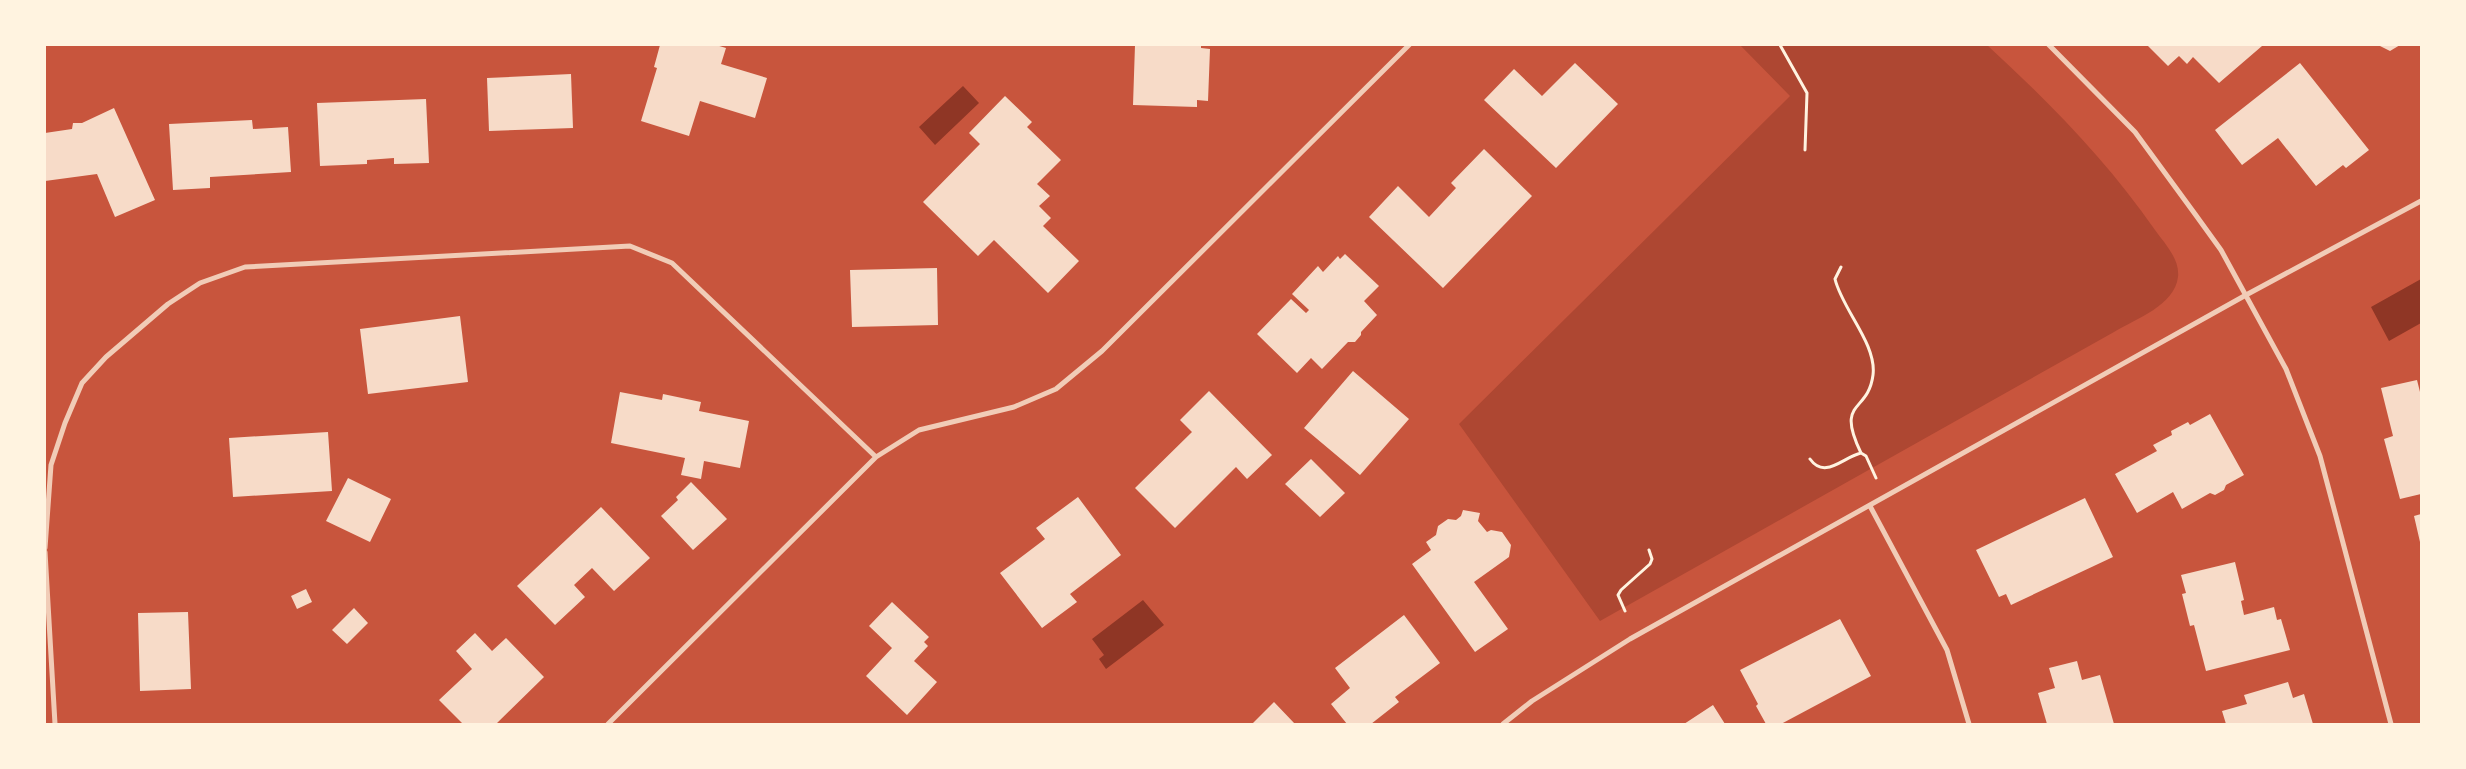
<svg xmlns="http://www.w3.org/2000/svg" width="2466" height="769" font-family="Mulish,sans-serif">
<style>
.green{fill:#ae4732}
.water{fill:#8f3625}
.building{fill:#f7dbc8}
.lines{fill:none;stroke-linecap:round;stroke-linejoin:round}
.path{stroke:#fff3e0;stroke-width:3}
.minor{stroke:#f1ccb7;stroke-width:5}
</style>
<rect width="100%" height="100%" fill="#c8553d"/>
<path class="green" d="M1740,45h247c62,57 120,116 168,185 10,14 25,29 23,47 -3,28 -42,42 -64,55l-514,289 -141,-197 331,-328z"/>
<path class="water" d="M963,86l16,17 -44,42 -16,-18z
M2421,279v44l-32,18 -18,-34z
M1143,600l21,25 -58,44 -7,-10 5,-4 -12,-16z"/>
<path class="building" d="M660,45h56l10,3 -5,16 46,14 -12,40 -55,-17 -11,35 -48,-15 16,-53 -3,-1z
M1135,45h66v3l9,1 -2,52 -11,-1v7l-64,-2z
M2147,45h114l1,1 -43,37 -26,-26 -6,7 -8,-8 -11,10z
M2378,45h22l-10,6z
M1575,63l43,41 -62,64 -72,-68 30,-31 28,27z
M2300,63l69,87 -23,18 -3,-3 -27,21 -38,-48 -36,27 -27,-35z
M571,74l2,54 -84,3 -2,-53z
M1005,96l27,26 -5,5 34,33 -24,24 13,12 -11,10 12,12 -8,8 36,35 -31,32 -54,-53 -16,16 -55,-54 57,-58 -11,-11z
M426,99l3,64 -35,1v-6l-27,2v4l-47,2 -3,-63z
M114,108l41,92 -40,17 -18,-43 -52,7v-48l27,-4 1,-6h9z
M252,120l1,9 35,-2 3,45 -81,5v11l-37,2 -4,-66z
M1484,149l48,47 -89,92 -74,-71 29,-31 31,31 27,-29 -5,-5z
M1345,254l34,32 -15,15 13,14 -16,17v3l-6,7h-7l-26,27 -11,-11 -14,15 -40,-39 34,-35 15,14 3,-3 -17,-16 26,-28 5,6 15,-16 2,3z
M937,268l1,57 -86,2 -2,-57z
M460,316l8,66 -100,12 -8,-65z
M1353,371l56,48 -49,56 -56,-47z
M2417,380l4,16v98l-21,5 -16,-60 9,-3 -12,-48z
M1209,391l63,64 -25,24 -11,-12 -61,61 -40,-40 57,-56 -12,-12z
M620,392l42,8 1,-6 38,8 -2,9 50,10 -9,47 -36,-7 -3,18 -20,-4 4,-17 -74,-15z
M2210,414l34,61 -18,10 -2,5 -9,5 -5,-2 -28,16 -9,-17 -36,21 -22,-39 42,-23 -4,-6 19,-10 -1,-4 17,-9 2,3z
M328,432l4,59 -99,6 -4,-59z
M1311,459l34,34 -25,24 -35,-33z
M348,478l43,21 -21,43 -44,-21z
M691,482l36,37 -34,31 -32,-34 17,-16 -2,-3z
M1078,497l43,58 -51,39 7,8 -35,26 -42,-55 45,-34 -9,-11z
M2085,498l28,59 -102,48 -5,-11 -7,3 -23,-47z
M601,507l49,51 -36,33 -22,-23 -18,17 11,12 -30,28 -38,-39z
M1463,510l17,3 -2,8 9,11 4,-2 11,2 9,13 -2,12 -35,25 34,47 -33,23 -63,-88 19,-14 -5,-8 10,-7 2,-9 10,-7 8,1 5,-4z
M2421,514v28h-1l-6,-26z
M2235,562l9,38 -3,1 3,14 30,-8 3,13 4,-1 9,31 -84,21 -12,-46 -4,1 -8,-32 4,-1 -5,-18z
M306,589l6,13 -15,7 -6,-13z
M892,602l37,35 -5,5 4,4 -14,15 23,21 -30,33 -41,-39 26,-28 -23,-22z
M354,608l14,15 -21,21 -15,-14z
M188,612l3,77 -51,2 -2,-78z
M1404,615l36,48 -45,34 4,5 -28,22h-24l-16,-20 19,-16 -15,-20z
M1840,619l31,57 -90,48h-15l-10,-18 2,-2 -18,-34z
M475,633l17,18 14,-13 38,39 -48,47h-33l-24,-24 33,-31 -16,-18z
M2077,661l5,19 18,-5 14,49h-67l-9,-31 17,-5 -6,-20z
M2288,682l5,16 11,-4 9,30h-87l-4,-13 25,-7 -3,-9z
M1274,702l21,22h-43z
M1713,705l12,19h-41z"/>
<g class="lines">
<path class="path" d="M1780,45l27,48 -2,57
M1841,267l-6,12c7,30 42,65 38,96 -5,39 -38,24 -12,78
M1810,459c15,21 33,-2 51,-6l5,3 10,22
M1625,611l-7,-16 3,-5 29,-26 2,-5 -3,-9"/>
<path class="minor" d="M2049,45l86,87 60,82 26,36 65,119 34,87 71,268
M1870,506l77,144 22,74
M45,548l6,-83 14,-42 17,-40 24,-26 62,-53 32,-21 45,-16 385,-21 42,17 204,194
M45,552l10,172
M608,724l268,-267 43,-27 95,-23 42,-18 46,-38 307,-306
M1503,724l29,-23 98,-62 616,-344 175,-94"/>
</g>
<rect width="2466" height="769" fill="none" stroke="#fff3e0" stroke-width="92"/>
</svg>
